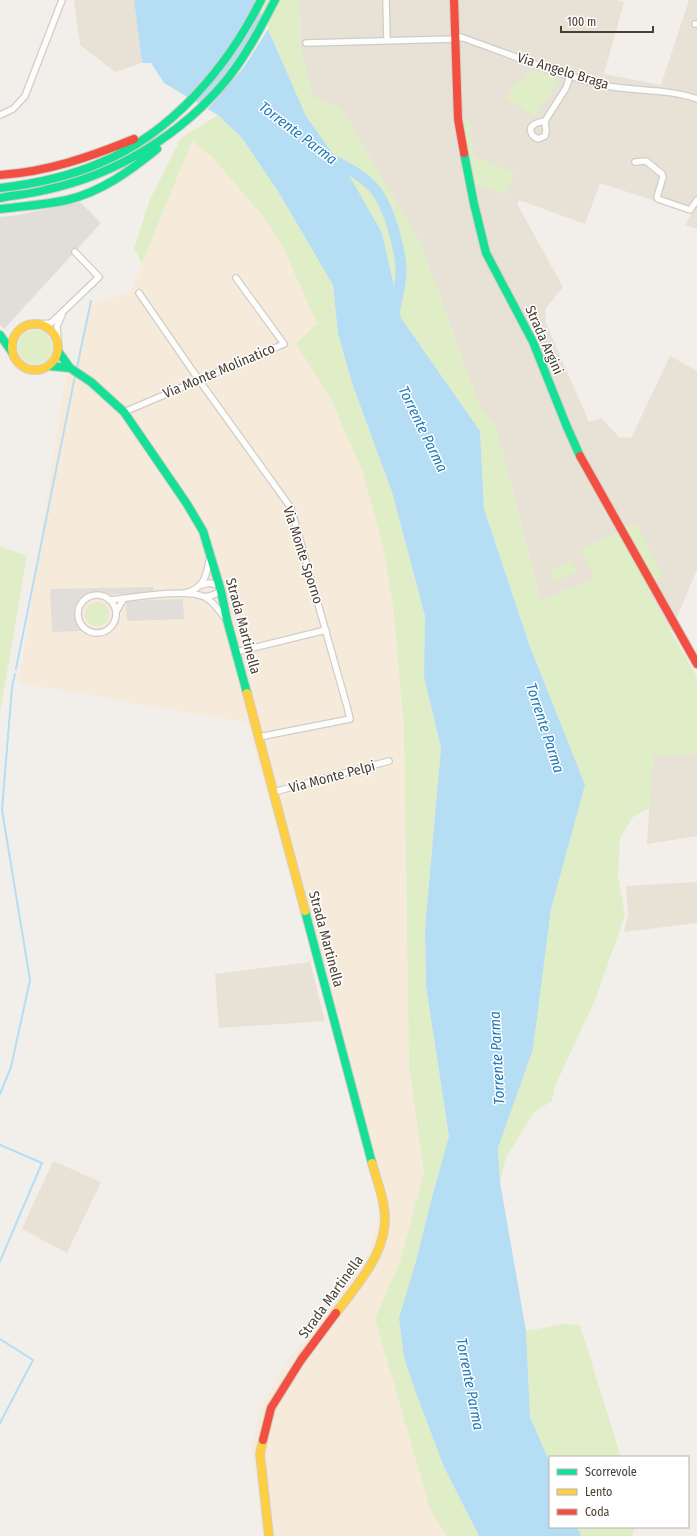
<svg xmlns="http://www.w3.org/2000/svg" width="697" height="1536" font-family="'Fira Sans Condensed',sans-serif">
<style>
.residential{fill:#e7e1d6}
.commercial{fill:#f6eadb}
.green{fill:#e0eec7}
.parking{fill:#e1ded9}
.water{fill:#b5ddf4}
.pier{fill:#f2efea}
.lines{fill:none;stroke-linecap:round;stroke-linejoin:round}
.stream{stroke:#b5ddf4;stroke-width:2}
.river{stroke:#b5ddf4;stroke-width:11}
.street-casing{stroke:#d0cdc7;stroke-width:8}
.fast-casing{stroke:#d3cec1;stroke-width:10}
.slow-casing{stroke:#d3cec1;stroke-width:10}
.jam-casing{stroke:#d3cec1;stroke-width:10}
.street{stroke:#fdfdfc;stroke-width:5.5}
.fast{stroke:#16e098;stroke-width:8}
.slow{stroke:#ffcf43;stroke-width:8}
.jam{stroke:#f24e42;stroke-width:8}
.labels{text-anchor:middle;dominant-baseline:central;stroke-width:3;stroke-linejoin:round;paint-order:stroke}
.street-label{font-size:14px;fill:#494034;stroke:#fff}
.water-label{font-size:15px;font-style:italic;fill:#207bb8;stroke:#fff}
</style>
<rect width="100%" height="100%" fill="#f2efea"/>
<path class="residential" d="M74,0h60l8,63 -27,9 -35,-27z
M300,0h317l7,2 -20,72 57,11 28,-85h8v229l-12,-4 7,-12 -92,-30 -15,41 -66,-24 -2,4 46,83 -18,22 1,14 43,99 12,-4 18,19 12,1 39,-82 27,15v199l-26,61 -22,-38 -54,-15 -54,23 -46,-178 -15,-15 -59,-164 -80,-136 -28,-11 -12,-49z
M697,754v82l-50,8 6,-89z
M697,882v41l-73,9 4,-17 -2,-29z
M310,962l15,59 -106,7 -4,-54z
M53,1161l48,21 -34,71 -45,-24z"/>
<path class="commercial" d="M192,141l20,16 50,58 21,32 34,78 -21,19 34,53 33,76 20,73 10,59 11,125 5,336 15,107 -24,88 -25,58 55,190 17,27h-185l-4,-46 -7,-45 8,-30 8,-20 23,-38 63,-79 16,-26 9,-33 -2,-32 -15,-58 -114,-406 -228,-40 47,-309 9,2 13,-70 43,-14z"/>
<path class="green" d="M255,0h45l1,48 12,49 28,11 80,136 59,164 15,14 46,179 54,-23 -15,-28 56,-27 26,51 -13,19 48,84v77l-44,2 -4,52 -16,9 -13,21 -2,38 7,39 -29,83 -41,88 -3,15 -18,11 -28,46 -6,24 -2,-34 35,-99 18,-140 34,-124 -56,-141 -45,-135 -4,-78 -79,-113 -19,-85 -29,-51 -47,-66z
M531,70l28,10 -24,37 -29,-19 10,-17 6,1 5,-9 3,1z
M218,115l24,23 37,55 54,92 5,49 15,52 39,106 33,124 -1,61 17,71 -16,180 1,58 23,150 -17,61 -16,64 -12,97 40,109 35,69h-32l-17,-27 -55,-190 25,-58 24,-88 -15,-107 -5,-336 -11,-125 -10,-59 -20,-73 -33,-76 -34,-53 21,-20 -34,-77 -21,-32 -50,-58 -20,-16 -50,123 -8,-16 16,-49 31,-61z
M464,118l5,2 5,36 41,17 -9,22 -33,-12 -11,-62z
M18 347a17 17 0 1 1 34 0a17 17 0 1 1-34 0Z
M0,546l27,10 -27,157z
M571,560l6,11 -21,10 -6,-10z
M85 614a12 12 0 1 1 24 0a12 12 0 1 1-24 0Z
M564,1324l16,1 41,132h-71v6l-20,-46 -4,-86z
M577,1527h58l-3,9h-51z"/>
<path class="parking" d="M80,202l21,21 -97,106 -4,-4v-108l18,-2z
M153,587l1,6 -66,2 -10,9 -3,13 6,14 -29,1 -2,-43z
M183,599l1,20 -57,2 -1,-20z"/>
<path class="water" d="M134,0h121l51,116 47,66 29,51 19,85 79,113 4,78 45,135 56,141 -34,124 -18,140 -35,99 2,34 26,149 4,86 20,46v64h27l4,9h-102l-35,-69 -29,-77 -11,-32 -5,-40 17,-57 16,-64 17,-61 -23,-150 -1,-58 16,-180 -17,-71 1,-61 -33,-124 -39,-106 -15,-52 -5,-49 -54,-92 -37,-55 -24,-23 -54,-32 -13,-20h-9z"/>
<path class="pier" d="M264,15l5,13 -25,39 -37,43 -10,-5 14,-14 25,-30z"/>
<g class="lines">
<path class="stream" d="M77,367l14,-66
M16,669l59,-293
M0,1094l11,-27 19,-87 -28,-170 10,-123 3,-13
M0,1145l42,18 -42,98
M0,1339l33,21 -33,63"/>
<path class="river" d="M327,157c15,8 32,16 44,28 17,16 28,60 30,82 1,15 -4,31 -7,45"/>
<defs>
<path id="street" d="M386,0l1,41
M695,24h2
M455,36l8,2c47,16 92,36 140,47 31,7 64,3 94,14
M306,43l149,-4
M0,115l13,-6 12,-13 37,-96
M545,121c-3,1 -7,1 -10,3 -8,4 -4,12 3,15l7,-3 1,-5 -1,-10 21,-33 4,-12
M635,162l11,-1 16,13 1,3 -6,20 1,2 32,11 7,-10
M139,293l60,87 92,128 57,202 2,9 -91,18
M39,324l12,-1 48,-46 -24,-25
M58,340l-1,-14 5,-11
M124,412l160,-68 -48,-66
M202,585l7,-2 10,2
M185,593c20,-5 21,-17 25,-36
M78 614a19 19 0 1 1 38 0a19 19 0 1 1-38 0Z
M205,597l8,-2 8,-4
M109,600c22,-2 76,-12 96,-3 8,4 15,15 21,22
M116,612l8,-14
M236,652l90,-22
M274,792l115,-31"/>
<path id="fast" d="M464,153l10,51 12,49 47,89 34,85 13,29
M0,188c34,-4 68,-11 100,-25 72,-30 127,-95 161,-163
M0,198c15,-3 30,-4 45,-8 71,-15 138,-56 183,-112 19,-24 33,-51 47,-78
M0,209c22,-3 45,-4 67,-9 34,-8 63,-29 90,-51
M0,335l12,17
M58,351l12,17 21,14 33,30 63,92 16,27 18,60 6,29 20,73
M49,366l21,2
M305,911l67,252"/>
<path id="slow" d="M12 347a23 23 0 1 1 46 0a23 23 0 1 1-46 0Z
M247,693l58,218
M336,1313c23,-31 55,-64 48,-106 -2,-14 -8,-29 -12,-44
M263,1440l-3,14 9,82"/>
<path id="jam" d="M454,0l4,119 6,34
M0,175c47,-3 90,-18 134,-36
M580,456l117,208
M263,1440l8,-32 30,-48 35,-47"/>
</defs>
<use href="#street" class="street-casing"/>
<use href="#fast" class="fast-casing"/>
<use href="#slow" class="slow-casing"/>
<use href="#jam" class="jam-casing"/>
<use href="#street" class="street"/>
<use href="#fast" class="fast"/>
<use href="#slow" class="slow"/>
<use href="#jam" class="jam"/>
</g>
<g class="labels">
<g class="street-label">
<text transform="translate(563 71) rotate(17)">Via Angelo Braga</text>
<text transform="translate(544 340) rotate(66)">Strada Argini</text>
<text transform="translate(219 371) rotate(-23)">Via Monte Molinatico</text>
<text transform="translate(303 555) rotate(72)">Via Monte Sporno</text>
<text transform="translate(243 626) rotate(75)">Strada Martinella</text>
<text transform="translate(332 777) rotate(-15)">Via Monte Pelpi</text>
<text transform="translate(326 939) rotate(75)">Strada Martinella</text>
<text transform="translate(331 1297) rotate(-54)">Strada Martinella</text>
</g>
<g class="water-label">
<text transform="translate(298 133) rotate(37)">Torrente Parma</text>
<text transform="translate(423 429) rotate(64)">Torrente Parma</text>
<text transform="translate(545 728) rotate(72)">Torrente Parma</text>
<text transform="translate(497 1058) rotate(-93)">Torrente Parma</text>
<text transform="translate(470 1384) rotate(79)">Torrente Parma</text>
</g>
</g>
<rect x="549" y="1456" width="140" height="72" fill="#ffffff" stroke="#b6b3ae"/>
<rect x="557" y="1469" width="20" height="6" fill="#16e098" stroke="#b6b3ae"/>
<text x="585" y="1476" font-size="12" fill="#494034">Scorrevole</text>
<rect x="557" y="1489" width="20" height="6" fill="#ffcf43" stroke="#b6b3ae"/>
<text x="585" y="1496" font-size="12" fill="#494034">Lento</text>
<rect x="557" y="1509" width="20" height="6" fill="#f24e42" stroke="#b6b3ae"/>
<text x="585" y="1516" font-size="12" fill="#494034">Coda</text>
<path d="M561 26v6h92v-6" fill="none" stroke="#494034" stroke-width="2"/>
<text x="567" y="26" font-size="12" fill="#494034" stroke="#ffffff" stroke-width="3" paint-order="stroke">100 m</text>
</svg>
